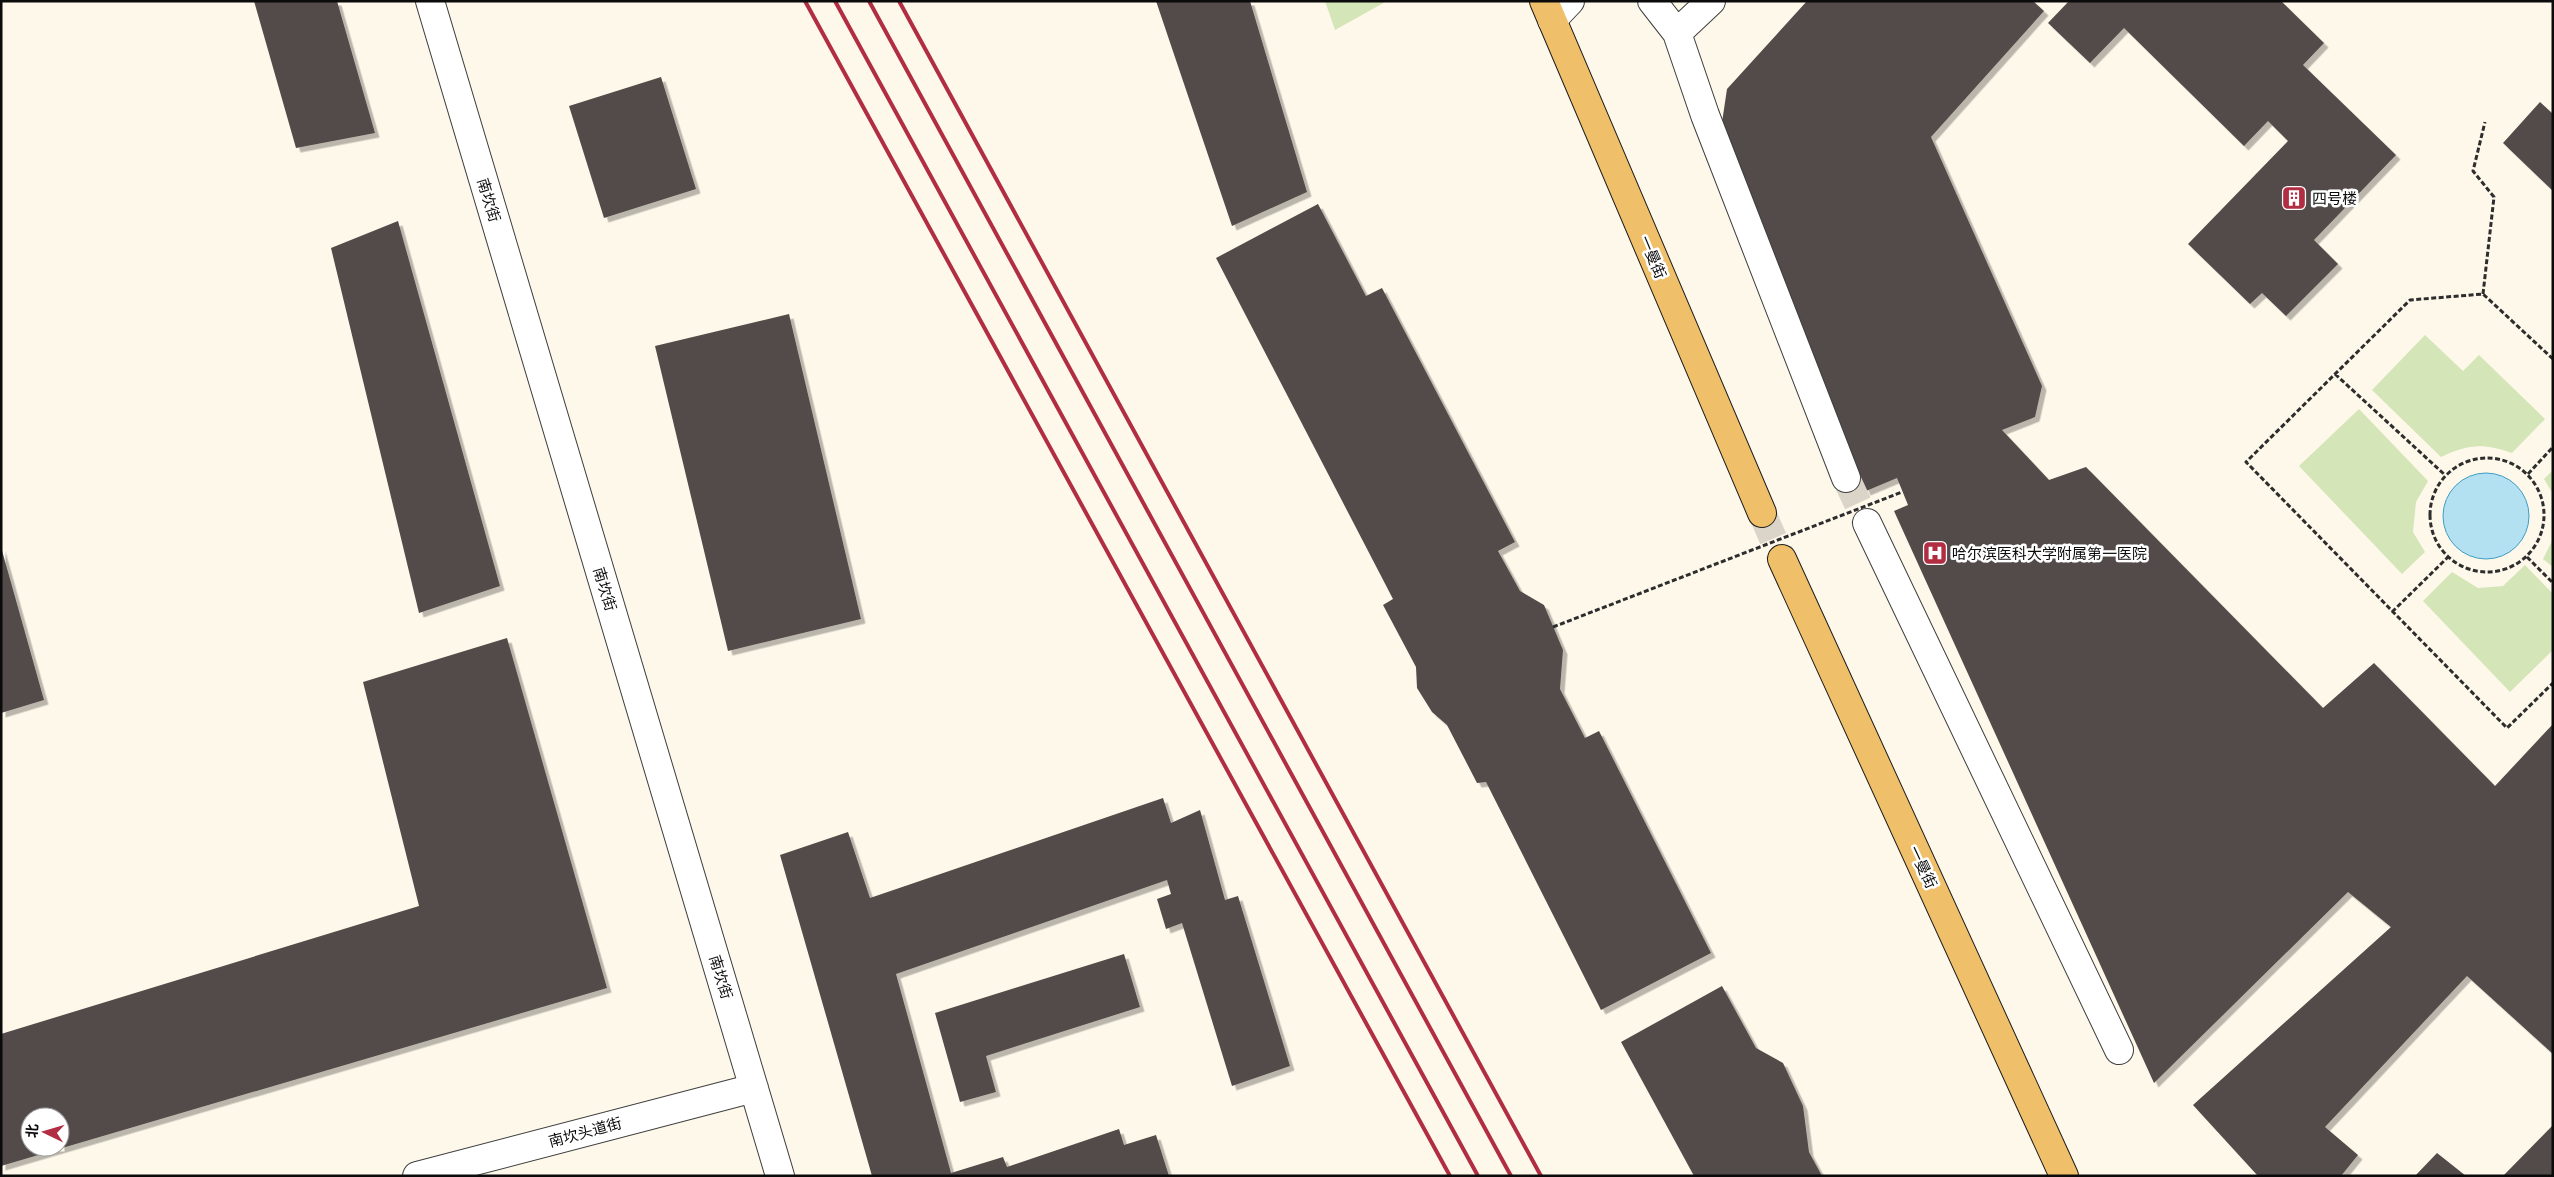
<svg xmlns="http://www.w3.org/2000/svg" width="2554" height="1177" font-family="'IBM Plex Serif','Noto Sans SC',serif">
<style>
.green{fill:#d4e5b7}
.water{fill:#b3e1f1;stroke:#3f9dc3}
.building{fill:#534b48;fill-rule:evenodd;filter:url(#shadow)}
.lines{fill:none;stroke-linecap:round;stroke-linejoin:round}
.minor-tunnel{stroke:#dad4c9;stroke-width:28;stroke-dasharray:28 14;stroke-linecap:butt}
.major-tunnel{stroke:#dad4c9;stroke-width:28;stroke-dasharray:28 14;stroke-linecap:butt}
.minor-casing{stroke:#3e3e3e;stroke-width:30}
.major-casing{stroke:#1c1c1c;stroke-width:30}
.path{stroke:#2d2d2d;stroke-width:3;stroke-dasharray:5 2.5;stroke-linecap:butt}
.minor{stroke:#fff;stroke-width:28}
.major{stroke:#efc069;stroke-width:28}
.rail{stroke:#b12e42;stroke-width:4}
.path-bridge{stroke:#2d2d2d;stroke-width:3;stroke-dasharray:5 2.5;stroke-linecap:butt}
.labels{text-anchor:middle;dominant-baseline:central;stroke-width:5;stroke-linejoin:round;paint-order:stroke}
.poi-label{font-size:15px;fill:#0b0b0b;stroke:#fff;text-anchor:start}
.street-label{font-size:15px;fill:#0b0b0b;stroke:#fff}
</style>
<defs>
<filter id="shadow"><feDropShadow dx="4.5" dy="4.5" stdDeviation="0" flood-color="#0004"/></filter>
</defs>
<rect width="100%" height="100%" fill="#fef8ea"/>
<path class="green" d="M1325,1h62l-52,29z
M2425,335l38,36 16,-16 66,64 -33,34c-28,-10 -44,-9 -71,4l-69,-67z
M2359,409l69,72 -12,21 -3,30 12,20 -23,22 -103,-108z
M2553,470v24l-9,-15z
M2553,539v28l-10,-8z
M2525,565l28,29v56l-43,42 -87,-91 29,-29 26,16 25,-2z"/>
<path class="water" d="M2443 516a43 43 0 1 1 86 0a43 43 0 1 1-86 0Z"/>
<path class="building" d="M254,1h83l38,132 -79,15z
M1156,1h94l57,191 -75,34z
M1807,1h226l11,10 -113,126 111,249 -7,31 -33,13 47,50 37,-13 237,241 51,-45 121,123 58,-62v330l-86,-78 -142,151 33,28 -17,21h-83l-65,-71 198,-178 -43,-35 -194,191 -260,-572 14,-6 -11,-27 -31,13 -145,-362 6,-40z
M2069,1h212l43,42 -21,22 93,90 -82,85 24,24 -52,52 -24,-23 -12,11 -62,-60 100,-103 -20,-20 -24,25 -120,-118 -34,35 -42,-40z
M661,77l35,112 -92,29 -35,-112z
M2540,102l13,12v77l-50,-48z
M1318,204l48,92 16,-8 133,254 -17,9 22,40 24,14 19,45 -3,39 25,49 14,-7 112,222 -110,57 -115,-228 -9,1 -30,-58 -15,-13 -15,-24 -1,-21 -33,-62 10,-6 -177,-341z
M398,221l102,365 -81,27 -88,-365z
M789,314l72,305 -133,32 -73,-305z
M1,547l43,153 -43,13z
M507,638l100,350 -606,178v-132l418,-128 -56,-224zM30,1117h30v30h-30z
M1163,798l8,25 29,-13 25,90 13,-4 52,170 -58,20 -50,-163 -16,6 -9,-30 14,-5 -4,-14 -271,94 55,199 52,-16 4,10 112,-38 5,16 32,-10 13,41h-297l-92,-321 68,-23 22,66z
M1124,954l16,53 -154,49 10,36 -36,10 -25,-89z
M1722,986l34,62 27,15 20,43 6,46 13,24h-128l-73,-134z
M2553,1125v51h-50z
M2437,1153l29,23h-51z"/>
<g class="lines">
<path class="minor-tunnel" d="M1846,478l21,45"/>
<path class="major-tunnel" d="M1762,513l20,46"/>
<defs>
<path id="minor" d="M430,1l350,1175
M1652,1l25,32 34,-32
M1552,20l18,-19
M1677,33l28,82 141,363
M1867,523l252,527
M417,1176l337,-88"/>
<path id="major" d="M1544,1l218,512
M1782,559l282,617"/>
</defs>
<use href="#minor" class="minor-casing"/>
<use href="#major" class="major-casing"/>
<path class="path" d="M2483,294l11,-97 -21,-26 12,-49
M2553,359l-70,-65 -73,6 -164,162 261,266 46,-45
M2335,374l110,101
M2430 515a57 57 0 1 1 114 0a57 57 0 1 1-114 0Z
M2528,474l25,-27
M2527,557l26,26
M2392,612l56,-55"/>
<use href="#minor" class="minor"/>
<use href="#major" class="major"/>
<path class="rail" d="M805,1l645,1175
M835,1l643,1175
M869,1l642,1175
M899,1l642,1175"/>
<path class="path-bridge" d="M1553,627l349,-135"/>
</g>
<defs>
<symbol id="building-square" viewBox="-11 -11 22 22"><rect x="-9" y="-9" width="18" height="18" rx="4" fill="#b12e42" stroke="#fff"/><path d="M-4-6H4V6H1V3H-1V6H-4ZM-2.5-4.3h1.7v1.8h-1.7ZM.8-4.3h1.7v1.8H.8ZM-2.5-1h1.7V.8h-1.7ZM.8-1h1.7V.8H.8Z" fill="#fff"/></symbol>
<symbol id="hospital-square" viewBox="-11 -11 22 22"><rect x="-9" y="-9" width="18" height="18" rx="4" fill="#b12e42" stroke="#fff"/><path d="M-5-5h3v3.5h4V-5h3V5h-3V1.5h-4V5h-3Z" fill="#fff"/></symbol>
</defs>
<g fill-rule="evenodd">
<use href="#building-square" x="2280" y="184" width="28" height="28"/>
<use href="#hospital-square" x="1921" y="539" width="28" height="28"/>
</g>
<g class="labels">
<g class="poi-label">
<text x="2312" y="198">四号楼</text>
<text x="1952" y="553">哈尔滨医科大学附属第一医院</text>
</g>
<g class="street-label">
<text transform="translate(489 200) rotate(73)">南坎街</text>
<text transform="translate(1653 257) rotate(67)">一曼街</text>
<text transform="translate(605 589) rotate(73)">南坎街</text>
<text transform="translate(1923 867) rotate(65)">一曼街</text>
<text transform="translate(721 977) rotate(73)">南坎街</text>
<text transform="translate(585 1132) rotate(-15)">南坎头道街</text>
</g>
</g>
<rect width="2554" height="1177" fill="none" stroke="#0b0b0b" stroke-width="5"/>
<g transform="translate(45 1132) rotate(275)"><circle r="24" fill="#ffffff" stroke="#9d9d9d"/>
<path d="M0-4L9 19L0 12L-9 19Z" fill="#b12e42"/>
<text y="-8" font-size="14" font-weight="bold" text-anchor="middle" fill="#0b0b0b">北</text>
</g>
</svg>
